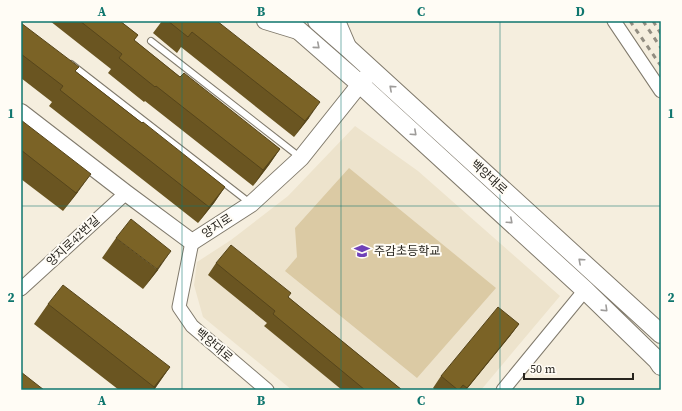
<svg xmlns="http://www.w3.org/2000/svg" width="682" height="411" font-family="'Source Serif 4','Noto Sans KR',serif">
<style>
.built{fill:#ede3cc}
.green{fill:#dbcaa4}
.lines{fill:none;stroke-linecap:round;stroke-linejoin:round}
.service-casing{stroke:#807a6c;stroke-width:8}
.minor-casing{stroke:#807a6c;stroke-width:15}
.tertiary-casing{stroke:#807a6c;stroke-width:18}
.secondary-casing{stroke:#807a6c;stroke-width:20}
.service{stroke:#fff;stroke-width:6}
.minor{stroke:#fff;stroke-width:13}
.tertiary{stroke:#fff;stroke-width:16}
.secondary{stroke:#fff;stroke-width:18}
.rail{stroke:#928d81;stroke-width:3;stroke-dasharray:5 5;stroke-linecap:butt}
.wall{fill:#6a5521}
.shaded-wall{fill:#56451b}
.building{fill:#7b6326;stroke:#56451b}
.oneway{stroke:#9e9c9a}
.grid{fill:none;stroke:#0f766e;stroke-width:1;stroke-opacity:0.55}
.labels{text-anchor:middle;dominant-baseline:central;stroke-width:4;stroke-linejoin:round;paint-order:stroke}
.street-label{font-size:12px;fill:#27241e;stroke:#fffcf5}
.poi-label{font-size:12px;fill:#27241e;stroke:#fffcf5;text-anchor:start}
.neatline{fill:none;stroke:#0f766e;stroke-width:1.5}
.grid-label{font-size:13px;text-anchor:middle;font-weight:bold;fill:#0f766e}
</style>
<rect width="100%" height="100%" fill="#f5eede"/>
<path class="built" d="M355,126l63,45 142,125 -79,94h-189l-89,-73 -9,-32 3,-23 34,-22 57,-44z"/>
<path class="green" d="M349,168l147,120 -79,90 -132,-107 12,-14 -2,-29z"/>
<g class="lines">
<defs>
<path id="service" d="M151,41l150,117
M71,64l179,139"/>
<path id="minor" d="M614,21l47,70
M192,242l-13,65 13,19 75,64
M21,289l105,-96
M503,390l82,-100"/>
<path id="tertiary" d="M265,21l36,11
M337,21l12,28
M21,112l105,81 66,49 59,-38 50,-46 59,-74 9,-10"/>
<path id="secondary" d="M288,21l72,63 225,206 72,70 4,6
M317,21l32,28 312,285"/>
</defs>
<use href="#service" class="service-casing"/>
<use href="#minor" class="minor-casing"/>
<use href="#tertiary" class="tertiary-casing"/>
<use href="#secondary" class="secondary-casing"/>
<use href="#service" class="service"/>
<use href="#minor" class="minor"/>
<use href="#tertiary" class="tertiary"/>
<use href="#secondary" class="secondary"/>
<path class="rail" d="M630,21l31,45
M643,21l18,27
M653,21l8,13"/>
</g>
<path class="wall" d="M50,21h70l18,14 -4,5 46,37 100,72 -11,16 -16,21 -108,-85 -1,1 -36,-29 3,-4z
M162,21h55l92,97 -15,19 -113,-90 -4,6 -24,-20z
M21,23l55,49 149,115 -11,16 -16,20 -149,-117 3,-4 -31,-24z
M21,120l57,72 -15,19 -42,-32z
M116,238l42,32 -15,19 -41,-31z
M216,263l72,34 114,93h-60l-78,-64 3,-3 -59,-48z
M48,304l122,63 -16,23h-35l-85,-66z
M519,324l-9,12 -44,54h-31l-2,-2 8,-12z"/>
<path class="shaded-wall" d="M320,102l-11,16 -15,19 11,-16z
M280,149l-11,16 -16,21 10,-16z
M91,174l-13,18 -15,19 13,-18z
M225,187l-11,16 -16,20 11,-16z
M171,251l-13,19 -15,19 14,-20z
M519,324l-9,12 -44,54h-1z
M170,367l-14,20 -2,3h-2z"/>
<path class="building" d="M80,21h40l18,14 -4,5 46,37 4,-4 96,76 -17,21 -107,-84 -1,1 -36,-29 3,-4z
M168,21h49l103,81 -15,19 -113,-89 -4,5z
M21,23l58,44 -4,4 67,52 1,-1 82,65 -16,20 -149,-117 3,-4 -42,-32z
M21,120l70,54 -15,19 -55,-43z
M131,219l40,32 -14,18 -41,-31z
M231,245l60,48 -3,4 114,93h-37l-92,-76 2,-3 -59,-48z
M63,285l107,82 -16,20 -106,-83z
M498,307l21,17 -52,64 -4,-3 -4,5h-1l-17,-14z
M21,372l23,18h-23z"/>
<defs><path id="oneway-chevron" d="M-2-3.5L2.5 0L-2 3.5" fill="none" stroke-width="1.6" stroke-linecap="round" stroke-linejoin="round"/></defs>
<g class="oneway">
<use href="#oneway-chevron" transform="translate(317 46) rotate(41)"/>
<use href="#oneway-chevron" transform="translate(392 88) rotate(-138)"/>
<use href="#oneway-chevron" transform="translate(414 133) rotate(42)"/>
<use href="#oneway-chevron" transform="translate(510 221) rotate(42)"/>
<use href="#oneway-chevron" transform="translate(581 261) rotate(-138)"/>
<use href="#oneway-chevron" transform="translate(605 309) rotate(44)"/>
</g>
<path class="grid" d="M182,21v369M341,21v369M500,21v369M21,206h640"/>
<defs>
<symbol id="school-bare" viewBox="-9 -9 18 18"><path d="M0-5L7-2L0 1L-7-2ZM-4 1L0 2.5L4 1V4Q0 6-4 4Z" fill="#6f41b8" stroke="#fffcf5" stroke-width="2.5" paint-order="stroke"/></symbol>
</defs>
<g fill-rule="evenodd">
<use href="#school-bare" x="351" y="240" width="22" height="22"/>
</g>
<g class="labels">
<g class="street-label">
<text transform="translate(489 177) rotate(42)">백양대로</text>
<text transform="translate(217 226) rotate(-33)">양지로</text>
<text transform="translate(73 241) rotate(-43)">양지로42번길</text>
<text transform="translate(214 345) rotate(40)">백양대로</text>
</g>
<g class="poi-label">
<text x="374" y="251">주감초등학교</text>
</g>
</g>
<rect width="682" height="411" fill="none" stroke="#fffcf5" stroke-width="44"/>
<path d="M524 373v6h109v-6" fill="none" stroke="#27241e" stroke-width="2"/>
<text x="530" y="373" font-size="12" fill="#27241e" stroke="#fffcf5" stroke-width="3" paint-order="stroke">50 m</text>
<rect x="22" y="22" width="638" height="367" class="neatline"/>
<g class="grid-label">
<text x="102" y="16">A</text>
<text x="261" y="16">B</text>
<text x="421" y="16">C</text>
<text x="580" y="16">D</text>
<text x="11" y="118">1</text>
<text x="671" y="118">1</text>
<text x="11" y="302">2</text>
<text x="671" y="302">2</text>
<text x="102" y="405">A</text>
<text x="261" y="405">B</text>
<text x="421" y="405">C</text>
<text x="580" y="405">D</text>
</g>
</svg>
